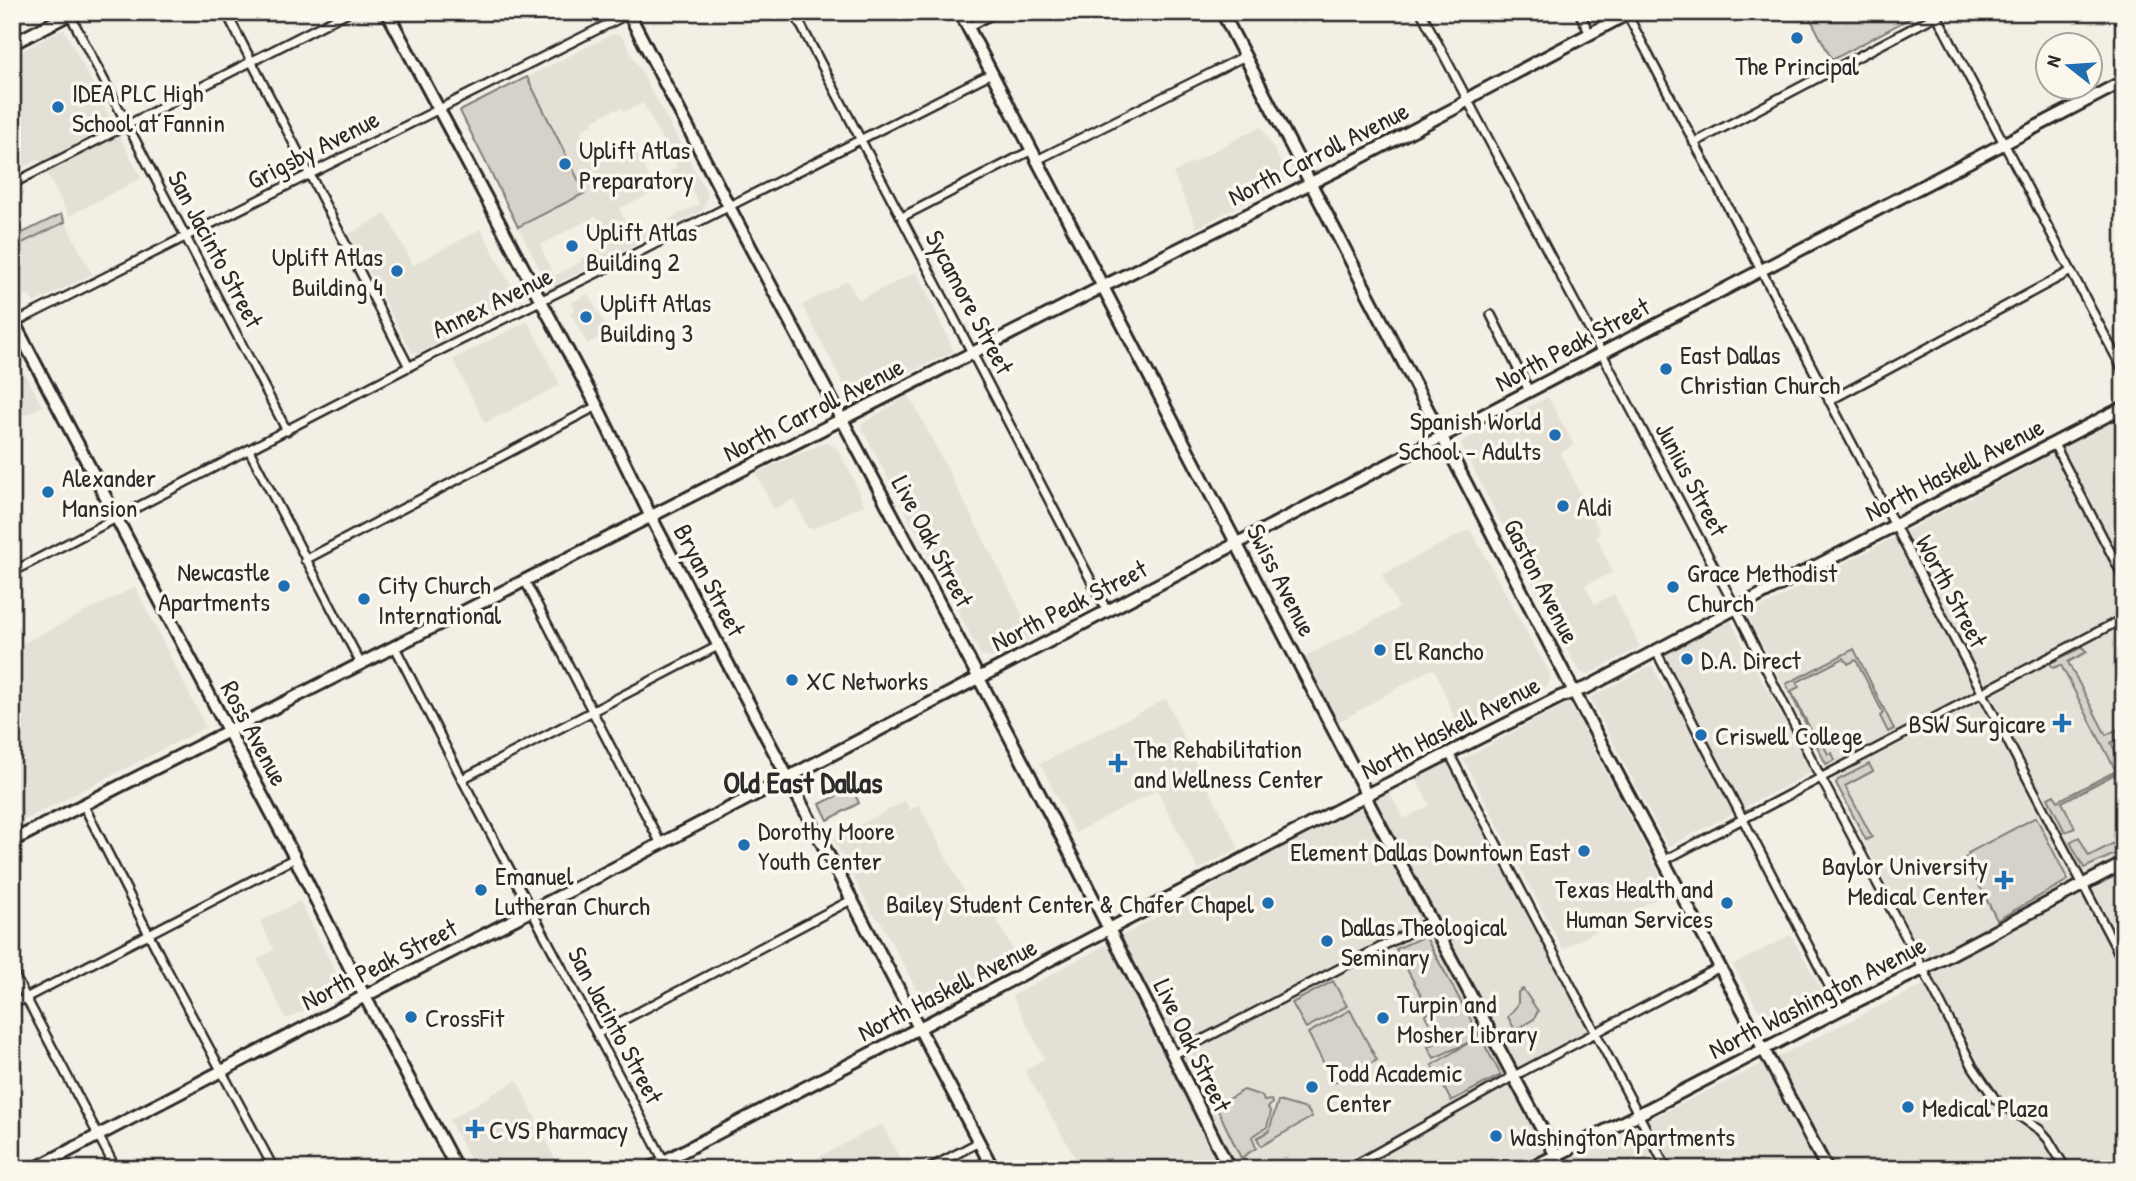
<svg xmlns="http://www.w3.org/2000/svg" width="2136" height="1181" font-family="'Patrick Hand',sans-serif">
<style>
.built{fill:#e4e0d6;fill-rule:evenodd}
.green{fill:#d5d2c9;stroke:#807e7a;stroke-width:2}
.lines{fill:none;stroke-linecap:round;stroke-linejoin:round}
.street-casing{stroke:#2b2b2b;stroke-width:12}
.secondary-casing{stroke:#2b2b2b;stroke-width:16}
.street{stroke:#fbf7ec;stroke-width:7}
.secondary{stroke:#fbf7ec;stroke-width:10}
.poi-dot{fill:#1f6fb2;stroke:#fbf7ec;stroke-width:2.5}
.labels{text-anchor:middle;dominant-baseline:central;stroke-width:7;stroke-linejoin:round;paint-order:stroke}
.poi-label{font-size:26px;fill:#2b2b2b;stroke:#fbf7ec;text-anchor:start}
.street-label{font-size:26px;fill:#2b2b2b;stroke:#fbf7ec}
.quarter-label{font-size:30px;font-weight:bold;fill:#2b2b2b;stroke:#fbf7ec}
</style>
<rect width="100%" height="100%" fill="#f3efe4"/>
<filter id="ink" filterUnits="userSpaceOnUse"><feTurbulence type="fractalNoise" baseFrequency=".0143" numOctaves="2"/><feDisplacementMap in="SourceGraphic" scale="14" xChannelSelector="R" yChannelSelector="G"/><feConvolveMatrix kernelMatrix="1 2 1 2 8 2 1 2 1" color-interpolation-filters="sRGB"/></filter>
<g filter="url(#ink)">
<path class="built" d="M64,29l77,149 -72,38 -30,-57 -27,14v-117z
M613,34l9,2 86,159 -5,15 -143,72 6,12 -11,6 -95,-189zM643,103l34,64 -7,4 3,6 -6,3 2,4 16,-8 14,28 -65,33 -15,-28 37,-18 -23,-46 -7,4 2,3 -10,5 -2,-3 -13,7 -4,-7 -7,3 -12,-26 13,-7 -1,-3 23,-12 1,2 6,-3 2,4zM596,216l3,5 -6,2 12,23 -25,13 1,3 -27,14 -14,-31z
M1261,126l26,48 -4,8 -86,46 -24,-55z
M386,214l27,51 68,-36 38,71 -101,54 -7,-3 -62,-117z
M65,222l27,52 -58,29 -6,-9 -6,3 -10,-17v-32z
M917,272l37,79 -102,49 -50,-95 45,-24 12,19z
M588,294l21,38 -22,12 -17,-32 5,-2 -4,-7z
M528,321l32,64 -75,38 -32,-64z
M12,349l30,57 -30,16z
M909,395l125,242 -43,21 -10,-3 -121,-230z
M1548,397l26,48 -14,8 40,80 -4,3 17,36 -28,13 10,19 19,-10 26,53 -53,28 -6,-3 -7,-9 -113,-218v-3z
M2124,416v753h-552l-5,-9 368,-181 -188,-364z
M826,442l11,6 16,30 11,27 -52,24 -5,-2 -13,-28 -20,10 -18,-36z
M1470,529l81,147 -4,10 -87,46 -25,-62h-6l-92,53 -35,-65 97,-50 -17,-33z
M135,587l71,140 -193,99 -1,-177z
M1731,620l13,28 -3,2 4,-1 67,123 -144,75 -78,-149 62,-33 12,24 12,-5 -13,-28z
M1166,699l32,69 41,80 -41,22 -41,-80 -82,43 -35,-69z
M1569,702l100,190 -106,57 -100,-190z
M1446,762l145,267 -83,44 43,78 -34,18h-435l-57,-98 19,-13 -32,-62 376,-206 16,29 26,-14 -15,-28z
M905,801l5,9 9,-5 57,109 14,-7 30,56 -91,47 -3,-2 -45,-86 -8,-8 -40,-75z
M300,901l38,75 -4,18 -8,7 -40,18 -29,-60 17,-9 -14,-29z
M1791,935l34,61 -1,4 -52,28 -5,-3 -34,-60z
M517,1080l43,89h-85l-26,-49z
M882,1124l23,45h-109z"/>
<path class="green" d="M1807,12h113v1l-88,47z
M527,77l58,116 -67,34 -58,-116z
M61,214l4,8 -53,26v-10z
M2082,647l5,5 -19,10 38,73 18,-9 -9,7 3,6 -7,4 13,24v23l-9,-16 -53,28 13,26 -10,4 -17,-34 6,-3 4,6 58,-30 -55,-106 -8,3 -3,-5z
M1854,649l40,80 -6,3 -8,-16 3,-3 -27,-53 -8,4 -4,-6 -47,24 2,5 -8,4 25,49 4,-1 8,15 4,-1 3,7 -9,4 -40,-80z
M1869,764l4,7 -28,15 27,51 -6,3 -30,-57 2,-3z
M852,788l7,15 -31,17 -8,-16z
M2036,817l32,63 -71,40 -32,-62 5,-2 -2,-3z
M2079,837l10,19 35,-18v12l-40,18 -14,-26z
M1425,936l76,139 -50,26 -19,-36 40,-24 -38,17 -6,-11 11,-6 -14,-26 5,-3 -34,-63z
M1333,981l14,25 -41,22 -14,-25z
M1523,989l15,22 -4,8 -19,11 -7,-13 10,-13v-12z
M1350,1010l27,50 -43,23 -26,-50z
M1244,1090l18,6 2,5 7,-1 1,3 -4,5 3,4 -4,15 -15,10 4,11 -15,10 -25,-52z
M1278,1101l29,8 5,8 -51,29 -4,-8 12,-7z"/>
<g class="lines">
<defs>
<path id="street" d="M226,12l183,355
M794,12l313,599
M1421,12l186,351 125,238 89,177 102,191 50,98 22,32 45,31 8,9 18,30
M1579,12l11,22
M1935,12l189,360
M69,13l218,418
M1627,14l497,949
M968,27l29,-15
M1694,143l249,-131
M1037,160l208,-104
M12,184l336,-172
M902,217l130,-67
M1491,315l38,76
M14,323l616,-310
M1829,401l242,-130
M2054,444l70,134
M249,450l112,214
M305,560l292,-154
M12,572l429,-222 194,-96 357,-181
M525,581l136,263
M395,647l67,132 202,382
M1656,651l185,358
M1449,753l218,416
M462,779l256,-133
M83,804l80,158 111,207
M1663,861l461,-243
M12,971l104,198
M12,1005l283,-147
M597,1034l256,-135
M1173,1055l258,-134
M928,1169l51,-27
M1348,1169l166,-93 206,-109"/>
<path id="secondary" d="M387,12l210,394 54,111 342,652
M628,12c36,68 70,136 106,204 167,316 338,631 495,953
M960,12l402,773 7,19 194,365
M1222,12l352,680 253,477
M12,44l62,-32
M12,319l283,539 59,118 103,193
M12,841l1100,-559 227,-113 120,-63 17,-12 155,-82
M34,1169l331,-173 232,-119 1527,-796
M649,1169l717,-374 194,-98 28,-10 197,-105 339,-175
M1529,1169l110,-55 202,-105 82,-40 201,-106"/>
</defs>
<use href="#street" class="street-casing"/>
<use href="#secondary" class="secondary-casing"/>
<use href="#street" class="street"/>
<use href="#secondary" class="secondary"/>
</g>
</g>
<g class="poi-dot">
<circle cx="1797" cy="38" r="7"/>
<circle cx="58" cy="107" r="7"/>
<circle cx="565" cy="164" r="7"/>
<circle cx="572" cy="246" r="7"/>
<circle cx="397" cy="271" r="7"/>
<circle cx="586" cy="317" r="7"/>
<circle cx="1666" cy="369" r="7"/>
<circle cx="1555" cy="435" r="7"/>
<circle cx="48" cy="492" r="7"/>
<circle cx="1563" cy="506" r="7"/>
<circle cx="284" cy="586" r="7"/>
<circle cx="1673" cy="587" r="7"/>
<circle cx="364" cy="599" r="7"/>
<circle cx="1380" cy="650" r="7"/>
<circle cx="1687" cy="659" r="7"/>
<circle cx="792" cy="680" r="7"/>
<path d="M2058.5 712.5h7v7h7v7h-7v7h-7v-7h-7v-7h7z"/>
<circle cx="1701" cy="735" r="7"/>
<path d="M1114.5 752.5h7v7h7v7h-7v7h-7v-7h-7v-7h7z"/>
<circle cx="744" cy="845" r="7"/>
<circle cx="1584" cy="851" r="7"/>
<path d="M2000.5 869.5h7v7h7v7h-7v7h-7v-7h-7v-7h7z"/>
<circle cx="481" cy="890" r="7"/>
<circle cx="1268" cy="903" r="7"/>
<circle cx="1727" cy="903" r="7"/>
<circle cx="1327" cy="941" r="7"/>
<circle cx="411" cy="1017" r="7"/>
<circle cx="1383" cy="1018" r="7"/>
<circle cx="1312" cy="1087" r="7"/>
<circle cx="1908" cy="1107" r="7"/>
<path d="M471.5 1118.5h7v7h7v7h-7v7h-7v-7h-7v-7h7z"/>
<circle cx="1496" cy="1136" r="7"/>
</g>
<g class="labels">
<g class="poi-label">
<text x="1797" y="65" text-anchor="middle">The Principal</text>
<text x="72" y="92">IDEA PLC High<tspan x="72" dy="30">School at Fannin</tspan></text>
<text x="579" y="149">Uplift Atlas<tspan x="579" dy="30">Preparatory</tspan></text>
<text x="586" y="231">Uplift Atlas<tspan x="586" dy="30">Building 2</tspan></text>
<text x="383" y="256" text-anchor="end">Uplift Atlas<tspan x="383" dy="30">Building 4</tspan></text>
<text x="600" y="302">Uplift Atlas<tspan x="600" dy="30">Building 3</tspan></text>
<text x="1680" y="354">East Dallas<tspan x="1680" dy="30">Christian Church</tspan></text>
<text x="1541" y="420" text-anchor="end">Spanish World<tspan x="1541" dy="30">School - Adults</tspan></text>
<text x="62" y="477">Alexander<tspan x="62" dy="30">Mansion</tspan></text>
<text x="1577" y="506">Aldi</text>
<text x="270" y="571" text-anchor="end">Newcastle<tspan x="270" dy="30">Apartments</tspan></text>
<text x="1687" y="572">Grace Methodist<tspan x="1687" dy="30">Church</tspan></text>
<text x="378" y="584">City Church<tspan x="378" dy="30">International</tspan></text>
<text x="1394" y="650">El Rancho</text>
<text x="1701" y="659">D.A. Direct</text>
<text x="806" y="680">XC Networks</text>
<text x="2046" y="723" text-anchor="end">BSW Surgicare</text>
<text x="1715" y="735">Criswell College</text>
<text x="1134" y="748">The Rehabilitation<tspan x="1134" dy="30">and Wellness Center</tspan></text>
<text x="758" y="830">Dorothy Moore<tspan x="758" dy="30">Youth Center</tspan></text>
<text x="1570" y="851" text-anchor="end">Element Dallas Downtown East</text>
<text x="1988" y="865" text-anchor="end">Baylor University<tspan x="1988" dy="30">Medical Center</tspan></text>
<text x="495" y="875">Emanuel<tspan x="495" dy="30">Lutheran Church</tspan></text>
<text x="1713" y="888" text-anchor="end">Texas Health and<tspan x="1713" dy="30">Human Services</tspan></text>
<text x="1254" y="903" text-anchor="end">Bailey Student Center &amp; Chafer Chapel</text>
<text x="1341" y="926">Dallas Theological<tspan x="1341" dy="30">Seminary</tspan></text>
<text x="1397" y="1003">Turpin and<tspan x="1397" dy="30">Mosher Library</tspan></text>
<text x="425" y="1017">CrossFit</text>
<text x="1326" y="1072">Todd Academic<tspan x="1326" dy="30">Center</tspan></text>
<text x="1922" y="1107">Medical Plaza</text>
<text x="489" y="1129">CVS Pharmacy</text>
<text x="1510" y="1136">Washington Apartments</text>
</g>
<g class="street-label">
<text transform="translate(313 149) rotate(-27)">Grigsby Avenue</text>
<text transform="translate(1318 153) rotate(-27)">North Carroll Avenue</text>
<text transform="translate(216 249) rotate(62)">San Jacinto Street</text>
<text transform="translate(492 302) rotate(-26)">Annex Avenue</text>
<text transform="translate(970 302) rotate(62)">Sycamore Street</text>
<text transform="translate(1572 344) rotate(-28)">North Peak Street</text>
<text transform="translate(813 409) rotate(-27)">North Carroll Avenue</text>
<text transform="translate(1954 469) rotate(-27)">North Haskell Avenue</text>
<text transform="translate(1692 479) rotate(62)">Junius Street</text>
<text transform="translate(933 541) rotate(62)">Live Oak Street</text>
<text transform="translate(710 580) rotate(62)">Bryan Street</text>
<text transform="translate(1282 580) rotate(63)">Swiss Avenue</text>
<text transform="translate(1542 581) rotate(63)">Gaston Avenue</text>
<text transform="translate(1952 591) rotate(62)">Worth Street</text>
<text transform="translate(1069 605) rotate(-27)">North Peak Street</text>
<text transform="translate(1450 727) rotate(-27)">North Haskell Avenue</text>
<text transform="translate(255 733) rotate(62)">Ross Avenue</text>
<text transform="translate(379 964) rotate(-27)">North Peak Street</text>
<text transform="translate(947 989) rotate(-27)">North Haskell Avenue</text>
<text transform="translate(1817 997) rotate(-27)">North Washington Avenue</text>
<text transform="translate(616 1025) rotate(62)">San Jacinto Street</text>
<text transform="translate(1193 1045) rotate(64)">Live Oak Street</text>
</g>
<g class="quarter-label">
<text x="803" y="782">Old East Dallas</text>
</g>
</g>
<rect width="2136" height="1181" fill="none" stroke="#fbf7ec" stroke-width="42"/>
<rect x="21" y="21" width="2094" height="1139" fill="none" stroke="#2b2b2b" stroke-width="2.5" filter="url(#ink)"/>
<g transform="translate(2069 66) rotate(287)"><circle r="33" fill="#fbf7ec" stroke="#a8a59f" stroke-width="2"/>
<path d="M0-5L12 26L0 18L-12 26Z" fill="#1f6fb2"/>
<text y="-10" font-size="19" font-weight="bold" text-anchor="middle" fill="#2b2b2b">N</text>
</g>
</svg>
